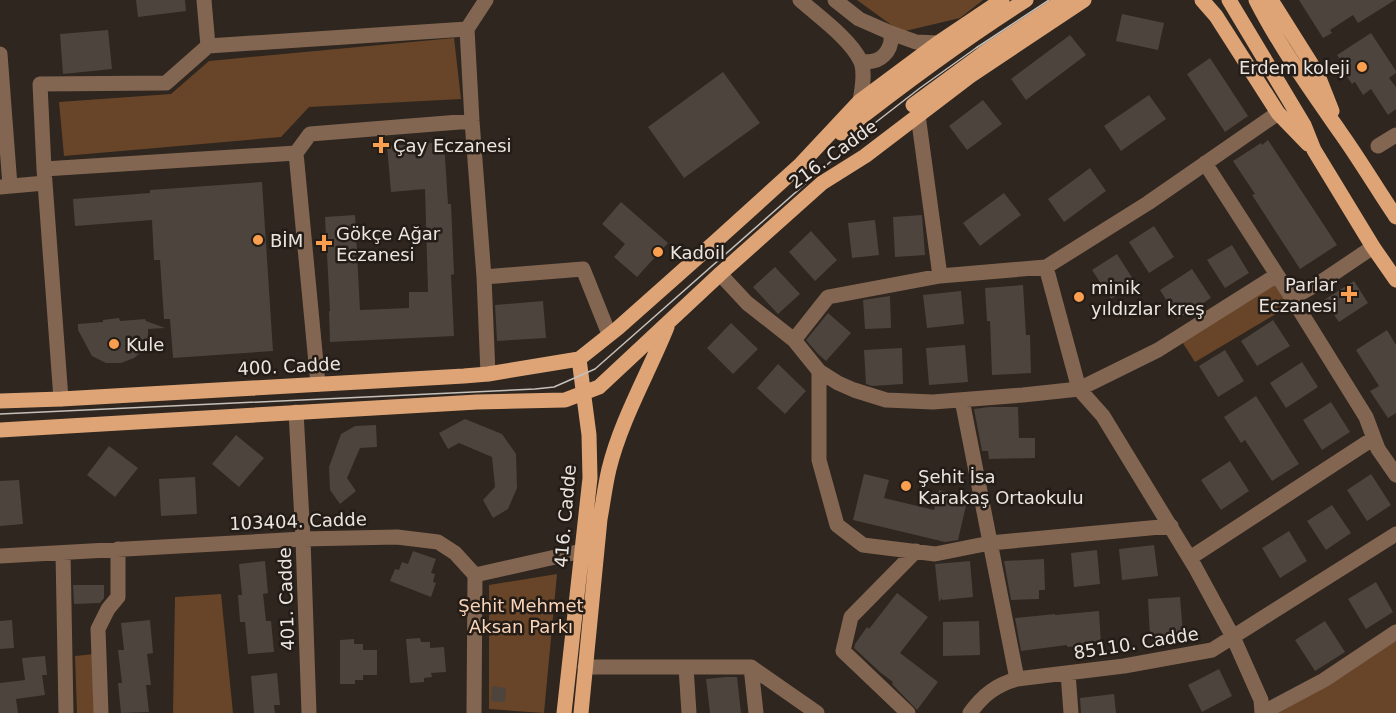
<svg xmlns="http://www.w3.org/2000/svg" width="1396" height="713" font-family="'DejaVu Sans',sans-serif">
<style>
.green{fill:#684528}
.building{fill:#4d443d}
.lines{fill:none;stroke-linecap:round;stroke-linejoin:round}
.minor{stroke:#836651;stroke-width:15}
.major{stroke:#dea476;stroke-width:15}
.tram{stroke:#c6c0bb;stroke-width:1.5}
.poi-dot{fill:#fa9f4f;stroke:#241c16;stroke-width:2}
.labels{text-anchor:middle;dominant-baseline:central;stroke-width:5;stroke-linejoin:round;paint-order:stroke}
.poi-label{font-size:18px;fill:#ebe5e1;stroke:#241c16;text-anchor:start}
.street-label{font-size:18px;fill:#ebe5e1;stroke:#241c16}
.park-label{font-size:18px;fill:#fad5b9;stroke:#241c16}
</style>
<rect width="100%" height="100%" fill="#2e261f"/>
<path class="green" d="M857,0h126l-23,18 -59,14z
M454,38l7,61 -152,8 -28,30 -217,19 -5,-54 112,-8 38,-33z
M1276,281l15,24 -96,57 -14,-22z
M557,574l-13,139 -55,-4v-124z
M221,594l12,119h-60l2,-116z
M1396,637v76h-124z
M94,654l3,59h-20l-2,-57z"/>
<path class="building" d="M136,0h49l1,11 -48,6z
M1299,0h96l-37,23 -5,-8 -23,15 2,3 -9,5z
M1122,14l42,9 -6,27 -42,-9z
M108,30l4,39 -49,5 -3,-40z
M1371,33l25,38v2l-7,5 7,9v22l-8,6 -17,-26 -8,6 -8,-13 -3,2 -8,-12 3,-2 -10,-15z
M1070,35l16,20 -60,45 -15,-21z
M1210,58l38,58 -23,16 -38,-58z
M723,72l37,51 -76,55 -36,-51z
M1149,95l17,24 -45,32 -17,-25z
M983,100l19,24 -35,26 -18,-24z
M1268,140l69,105 -37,24 -48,-74 3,-1 -22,-33 28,-18 1,2z
M444,142l4,62h3l3,70 -3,1 3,61 -124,6 -1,-31h1l-5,-94 30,-2 5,95 49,-2v-16h19l-3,-103 -34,3 -4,-46z
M1090,168l16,23 -42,31 -16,-23z
M262,182l11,169 -100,7 -3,-39h-6l-4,-59h-6l-2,-40 -77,6 -2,-27 77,-6v-3z
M1004,193l17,22 -41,31 -17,-23z
M621,202l47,41 -31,34 -23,-20 11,-13 -23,-20z
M922,215l3,40 -30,2 -2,-40z
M875,220l4,35 -27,3 -4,-35z
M1154,226l20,31 -25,16 -20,-31z
M811,231l26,29 -22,21 -26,-29z
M1232,245l17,28 -24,15 -18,-28z
M1117,254l19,30 -25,15 -19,-29z
M775,267l25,27 -22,20 -25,-27z
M1192,269l19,29 -33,21 -18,-29z
M1354,281l14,22 -29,19 -15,-22z
M1023,285l3,50h4l1,38 -39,2 -2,-54h-3l-2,-33z
M961,291l3,33 -37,4 -4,-33z
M890,296l1,32 -26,1 -2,-29z
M543,301l3,37 -49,3 -2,-36z
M828,313l23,20 -25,28 -8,-7 -12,-14z
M119,318l1,3 25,-2 1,2 19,7 -17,1v9l-8,15 -6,5 -13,5h-15l-14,-7 -14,-26v-6l25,-2v-2z
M1273,320l17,26 -33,20 -16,-25z
M731,323l27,26 -25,25 -26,-26z
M1387,330l9,15v68l-8,5 -18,-27 9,-5 -23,-36z
M965,345l3,37 -39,3 -3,-37z
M902,348l1,36 -31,2 -6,-2 -2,-34z
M1225,350l19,31 -26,16 -19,-31z
M1302,362l16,25 -32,21 -16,-25z
M778,364l28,27 -21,23 -28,-26z
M1256,396l43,68 -27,17 -27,-41 -4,3 -17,-26z
M1331,402l19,30 -28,18 -19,-30z
M989,407h29l1,31h16v20l-46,1 -1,-8h-6l-8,-42z
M465,419l37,15 14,20 1,34 -9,21 -15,9 -10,-18 12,-13 -3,-30 -33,-14 -11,6 -9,-16z
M376,425l1,22 -17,1 -13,30 9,13 -16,13 -10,-14 -1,-23 12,-33 14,-8z
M236,435l28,23 -25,29 -27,-23z
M109,446l29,22 -23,29 -28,-22z
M1230,461l19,30 -28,19 -20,-30z
M864,474l25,6 -5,18 50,12 5,-20 29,7 -10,43 -13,2 -92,-22z
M1371,474l20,31 -24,16 -20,-31z
M195,477l2,37 -36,2 -2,-37z
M19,480l4,44 -23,2v-45z
M1332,505l19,28 -25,17 -19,-29z
M1289,531l18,30 -27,17 -18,-30z
M1154,545l4,31 -36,4 -3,-31z
M1097,550l3,34 -26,3 -3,-34z
M413,551l23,8 -5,14 4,1 -2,8 3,1 -5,14 -41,-16 5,-12 4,1 3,-8 6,2z
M1044,559l1,31h-6v9l-28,1 -7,-39z
M265,561l3,32 -5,1 3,27h5l3,31 -26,2 -3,-32h-5l-2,-27h4l-3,-31z
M970,561l3,36 -31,3v-2l-3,4 -4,-38z
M1376,582l17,30 -27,17 -18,-30z
M73,585h31v13l-4,5 -26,1z
M897,593l31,24 -28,36 38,29 -21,28 -25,-26 1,-2 -12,-9 -27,-25 1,-4 12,-17 2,2z
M1180,597l3,37 -33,2 -2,-37z
M1099,611l2,33 -34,3v-2l-46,6 -6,-33 40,-4v1z
M12,620l2,28 -14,1v-28z
M150,620l3,33 -6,1 4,31h-5l3,27 -28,1 -3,-30h4l-4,-33h6l-3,-27z
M979,621l1,34 -37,1v-34z
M1325,621l20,31 -30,19 -20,-31z
M420,638l1,4h9v6l14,-1 2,25 -15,1 1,4 -8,1v4l-14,1 -4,-44z
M354,639v5h9v6h14v25h-14v5h-8v4h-15v-44z
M45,656l2,19h-5l3,20 -29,4 2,14h-18v-30l25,-3 -3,-22z
M1219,669l13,27 -30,16 -14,-27z
M277,673l3,32h-6l1,8h-21l-3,-37z
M726,677h11l4,36h-31l-4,-34z
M492,686l14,2 -1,14 -14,-1z
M1114,694l2,19h-35l-1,-15z"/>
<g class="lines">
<path class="minor" d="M204,0l4,46
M486,0l-19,29 5,92 12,156 4,97
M800,0c18,16 50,39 60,60 6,11 2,29 0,41
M835,0l24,19 32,14 25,9 22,1
M0,54l10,132
M861,61c19,4 32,-10 30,-28
M918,115l22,161
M1378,146l18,-11
M296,153l14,-19 162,-13
M1205,163l87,135 74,119 12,32 18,26
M44,169l252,-16 22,231
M0,187l45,-4
M1046,267l33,122 24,27 92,151 38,70 28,63 1,13
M720,274l27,29 47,37 25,31 19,12 16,7 32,10 47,2 90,-7 56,-6 79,-39 119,-75
M484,277l99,-8 26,65
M1292,298l29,-16 52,-35
M794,340l34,-43 112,-21 106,-9 102,-64 130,-90
M819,371v89l18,65 26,20 72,9 55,-11 181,-17
M61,399l-17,-230 -4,-85 126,-1 42,-37 259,-17
M962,400l55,279
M296,412l7,127 6,174
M63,553l3,160
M0,556l303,-17 94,-2 41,5 17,11 20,22 107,-24
M1190,558l184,-120
M585,667h166l66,46
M686,667l3,46
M751,667l5,46
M1068,673l3,40
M101,713l-3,-84 10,-20 10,-12v-48
M474,713l1,-138
M908,713l-65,-62 8,-34 65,-66
M970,713c13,-18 26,-28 47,-34l107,-13 88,-16 184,-116
M1262,713l62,-33 72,-48"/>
<path class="major" d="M1202,0l14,16 62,97 30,31
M1229,0l75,125 10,25 59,97 23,33
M1256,0c24,47 54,89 84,132 20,28 37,57 56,85
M1271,0l46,73 15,38
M913,105l75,-55 76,-50
M841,133c60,-47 120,-92 185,-133
M579,359l39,-31 98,-87 85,-77 59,-63 78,-58 64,-43
M0,401l61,-2 403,-23 24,-2 91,-15
M0,430l477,-28 88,-2 34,-13 121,-113 102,-91 43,-27 105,-80 114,-76
M564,713l26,-235 -1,-43 -10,-76
M581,713l19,-194c3,-16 5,-33 9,-50 12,-49 39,-95 58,-142"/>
<path class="tram" d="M0,414l535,-25 19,-2 41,-18 276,-243 49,-38 56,-40 73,-48"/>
</g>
<g class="poi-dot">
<circle cx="1362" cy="67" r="6"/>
<path d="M378 136h6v6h6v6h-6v6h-6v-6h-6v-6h6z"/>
<circle cx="258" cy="240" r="6"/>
<path d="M321 234h6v6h6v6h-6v6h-6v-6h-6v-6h6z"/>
<circle cx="658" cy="252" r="6"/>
<path d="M1346 285h6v6h6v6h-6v6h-6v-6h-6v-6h6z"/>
<circle cx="1079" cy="297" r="6"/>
<circle cx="114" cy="344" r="6"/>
<circle cx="906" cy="486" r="6"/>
</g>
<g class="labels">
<g class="poi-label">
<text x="1350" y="67" text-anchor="end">Erdem koleji</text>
<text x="393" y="145">Çay Eczanesi</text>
<text x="336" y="233">Gökçe Ağar<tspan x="336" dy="21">Eczanesi</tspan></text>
<text x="270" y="240">BİM</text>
<text x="670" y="252">Kadoil</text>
<text x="1337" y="284" text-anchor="end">Parlar<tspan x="1337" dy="21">Eczanesi</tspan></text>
<text x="1091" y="287">minik<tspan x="1091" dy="21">yıldızlar kreş</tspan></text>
<text x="126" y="344">Kule</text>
<text x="918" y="476">Şehit İsa<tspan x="918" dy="21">Karakaş Ortaokulu</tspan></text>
</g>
<g class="street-label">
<text transform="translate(833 154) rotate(-36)">216. Cadde</text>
<text transform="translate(289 366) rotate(-3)">400. Cadde</text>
<text transform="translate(565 516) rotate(-85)">416. Cadde</text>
<text transform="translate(298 521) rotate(-2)">103404. Cadde</text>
<text transform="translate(286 599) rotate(-92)">401. Cadde</text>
<text transform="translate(1136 643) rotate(-9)">85110. Cadde</text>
</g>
<g class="park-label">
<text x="521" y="605">Şehit Mehmet<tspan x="521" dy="21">Aksan Parkı</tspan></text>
</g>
</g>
</svg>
